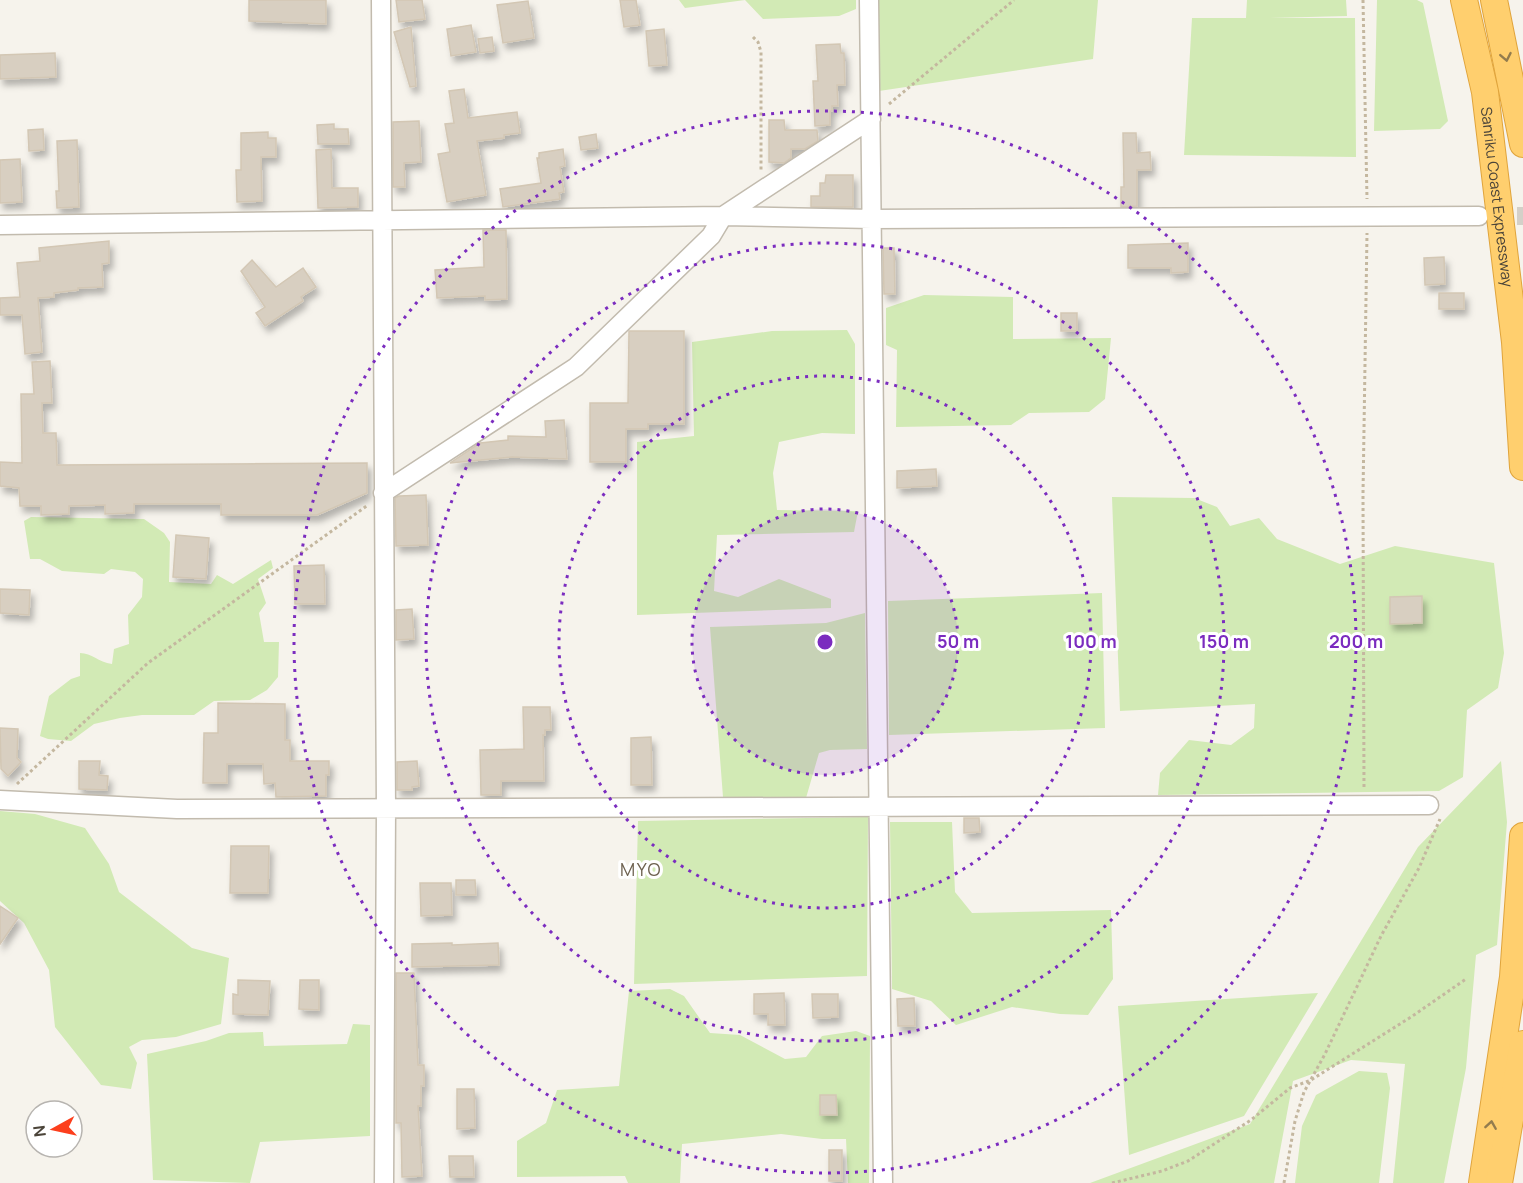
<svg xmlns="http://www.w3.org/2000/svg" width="1523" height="1183" font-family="Manrope,sans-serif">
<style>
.green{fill:#d2eab5}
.building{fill:#d8cfc1;stroke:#d3c7b4;stroke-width:1.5;filter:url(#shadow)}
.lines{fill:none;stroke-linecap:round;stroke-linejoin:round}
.minor-tunnel{stroke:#d4d0c8;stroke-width:18;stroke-dasharray:18 9;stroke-linecap:butt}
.minor-casing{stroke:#c2bbae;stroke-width:21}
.highway-casing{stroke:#e0a43c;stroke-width:28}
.path{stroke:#c4b79f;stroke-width:3;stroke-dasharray:3 3;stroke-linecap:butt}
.minor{stroke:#fff;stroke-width:18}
.highway{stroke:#ffcf6e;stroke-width:26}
.oneway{stroke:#937c4e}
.ring{fill:none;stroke:#7b2cbf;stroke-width:3;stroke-dasharray:3 6}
.labels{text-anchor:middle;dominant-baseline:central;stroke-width:6;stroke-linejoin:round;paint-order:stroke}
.street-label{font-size:15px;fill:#4b4439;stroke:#fff}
.quarter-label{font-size:18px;letter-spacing:1.5px;fill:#6e6250;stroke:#fff}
.centre{fill:#7b2cbf;stroke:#fff;stroke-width:3}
.ring-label{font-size:18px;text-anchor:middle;font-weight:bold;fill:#7b2cbf;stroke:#fff;stroke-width:6;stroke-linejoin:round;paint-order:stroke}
</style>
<defs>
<filter id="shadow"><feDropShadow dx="3.5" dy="6" stdDeviation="3" flood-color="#0004"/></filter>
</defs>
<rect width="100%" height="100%" fill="#f6f3ec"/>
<path class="green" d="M679,0h177v9l-17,7 -76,3 -18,-19 -60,8z
M878,0h220l-5,59 -214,32z
M1247,0h99l1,16 -80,2h88l1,139 -172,-2 8,-137h54z
M1377,0h40l6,3 25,118 -8,8 -66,2z
M924,295l89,2v42l98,-1 -6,61 -16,13 -60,1 -18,12 -115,2 1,-77 -11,-5v-37z
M847,330l8,14v90l-33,-1 -43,9 -6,31 4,37 81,1 -4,21 -137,3 -3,56 24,6 41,-18 52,20v9l-194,7v-173l57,-6 -2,-94 80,-11z
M1112,497l82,1 23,9 13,19 29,-8 18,21 63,25 55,-18 99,17 10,90 -6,35 -31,22 -4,67 -24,14 -281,4 2,-22 29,-33 42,5 23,-17 1,-24 -135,7z
M31,517l113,2 20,14 6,9 -1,40 42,2 6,-9 16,9 38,-24 2,8 -15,11 8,24 -7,10 5,29h15l-1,35 -11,13 -17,10 -36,1 -20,14h-52l-22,3 -26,6 -23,17 -23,-2 -8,-3 9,-40 22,-17 9,-3v-23c12,0 18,9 32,11l2,-15 15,-5 -1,-29 14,-18 1,-18 -8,-7 -24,-3 -7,5 -42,-3 -22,-12h-10l-6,-38z
M1102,593l3,135 -216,7 -1,-134z
M865,613l2,136 -37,1 -11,3 -13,45 -83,-1 -13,-170 116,-4z
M1501,761l6,61 -10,123 -21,10 -10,113 -22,115h-51l12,-119 -54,-4 -58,21 -19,102h-184l160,-59 168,-277z
M0,811l35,3 50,14 24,36 10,28 73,56 37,10 -8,66 -45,13 -34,3 -13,7 8,16 -6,26 -30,-4 -46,-58 -6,-57 -25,-47 -24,-22z
M868,817l-1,159 -233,8 4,-163z
M890,822h62l3,70 17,21 139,-3 2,69 -25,36 -28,-1 -48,-7 -56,18 -25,-24 -39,-12z
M670,989l14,7 26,37 30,2 45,24 21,-2 16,-21 34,-5 14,5 -1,147h-21l-2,-44h-24l-41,-5 -99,10 -2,39h-52l-3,-7 -108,1v-36l29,-18 11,-33 62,-4 10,-95z
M1318,993l-74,123 -115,39 -11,-149z
M353,1024l17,1v111l-110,6 -10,41 -97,-3 -6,-126 59,-13 23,-8 34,-1 1,14 83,-2z
M1359,1071l28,2 3,15 -11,95h-84l7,-57 14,-31z"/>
<path class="building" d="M249,0h77v24l-77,-3z
M396,0h26l3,19 -26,3z
M620,0h16l4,25 -16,2z
M528,1l6,37 -31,5 -6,-38z
M471,25l5,27 -25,4 -4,-27z
M411,27l5,59 -6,1 -16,-55z
M664,29l3,36 -18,1 -3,-35z
M492,37l2,14 -14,2 -2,-14z
M840,44l1,9h3l1,32h-8l1,21h-6v5h-2v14l-15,1 -2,-45h5l-2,-36z
M55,53l1,24 -56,2v-24z
M464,89l4,29 49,-6 3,21 -16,2v3l-27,3 9,54 -39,7 -9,-48 12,-2 -5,-28 9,-1 -5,-32z
M769,120h15l1,10h32l1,11 -13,8h-14v9l-7,5 -15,-1z
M419,121l2,41 -17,1 1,24h-12v-65z
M334,124v5h14l1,15h-31l-1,-19z
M43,129l1,21 -15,1 -1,-21z
M268,132v6h8v19h-15l1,44 -25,1 -1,-32h5v-37z
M1123,133h13l1,20 13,-1 1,18h-14v36l-16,1v-20h3z
M596,134l2,14 -17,2 -2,-13z
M77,140l2,67 -22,1 -1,-17h3l-2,-50z
M331,149l1,39h26v19l-40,1 -2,-58z
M563,149l2,17 -5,1 4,25 -5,1 1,6 -57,8 -3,-18 41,-6 -4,-25h2v-5z
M20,159l2,43 -22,1v-43z
M826,175h27v32h-42v-11h9v-13h5z
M483,230h23l1,69 -22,1v-4l-48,2 -2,-28 49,-3z
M109,241v22l-7,1 1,23 -25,1v2l-24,3v4l-16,1 4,54 -17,2 -3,-39h-22v-17l20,-1 -3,-34 23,-2 -1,-13z
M1188,243v29l-17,1v-5h-43v-23z
M883,248h11l1,46h-11z
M1444,257l1,27 -20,1 -1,-27z
M252,260l24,27 27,-19 13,19 -15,10 2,4 -38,25 -9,-13 9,-6 -24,-36z
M1439,293h25v16h-25z
M1061,313h16v18h-16z
M629,331h55v93h-36v5h-22v33h-36v-59h38z
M50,361l2,42h-10l1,30h13l1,32 310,-2v30l-50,22h-96v-11h-87v9l-29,1v-9l-36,1v8l-28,1v-9h-21l-1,-18 -19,-2v-24l22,1 -1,-69h13l-2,-32z
M564,420l3,39 -55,-2 -62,6 30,-20 28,-3v-4l38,1 -1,-16z
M936,469l1,17 -40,2v-17z
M426,495l2,50 -32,1 -1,-48 4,-2z
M176,535l33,3 -3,41 -33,-2z
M324,565l1,39h-30l-1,-38z
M0,589l30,1 -1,25 -29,-2z
M1422,596v27l-32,1v-27z
M412,609l2,30 -18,1v-30z
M218,703l67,1v36h5v21h39v14h-3v21l-50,1 -1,-14 -11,1 -1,-20h-36v19h-24l1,-50h14z
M523,707h27l1,23h-6v5h-2l1,46h-43v14h-20l-1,-45 44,-1z
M0,728l18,1 -1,29 4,4 -13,14 -7,-7z
M651,737l1,48h-21v-47z
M79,761h21l-1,14 9,1 -1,14 -28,-1z
M417,761l2,25 -7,1v3h-15v-28z
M964,818h15l1,14 -16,1z
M231,846h38l-1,47h-38z
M456,880h19l1,15h-20z
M420,883h31l1,32 -31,1z
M0,906l18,12 -18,26z
M452,943v2l46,-2 1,22 -87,2v-23z
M396,973h18l4,92h6v21h-3v20h-3l4,70 -20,1 -1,-54h-5z
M238,980l32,1 -2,34 -35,-1v-20l5,1z
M300,980h19v30l-20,-1z
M784,993l1,32h-17v-11h-14v-20z
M812,994h26v23l-25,1z
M914,998l1,28h-17l-1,-27z
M457,1089h17l1,39 -18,1z
M820,1095h16l1,20h-17z
M829,1150h13v31h-13z
M449,1156h24l1,21h-24z"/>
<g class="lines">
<path class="minor-tunnel" d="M1490,216h33"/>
<defs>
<path id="minor" d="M381,0l5,809 -2,374
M869,0l14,1183
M0,225l723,-9 149,3 607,-3
M383,493l193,-126 135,-131 12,-20 148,-97
M0,800l177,9 1252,-4"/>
<g id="highway">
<path id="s1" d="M1464,0l21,92 30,250 8,125"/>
<path d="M1494,0l29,144"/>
<path d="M1482,1183l31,-206 10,-141"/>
<path d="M1499,1183l24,-139"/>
</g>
</defs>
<use href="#minor" class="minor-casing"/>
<use href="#highway" class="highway-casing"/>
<path class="path" d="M1363,0l4,199
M753,37l5,5 3,10v119
M889,104l125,-104
M17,784l131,-121 220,-158
M1364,787l-1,-293 4,-261
M1112,1183l50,-12 26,-10 63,-41 39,-32 21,-8 100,-63 55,-38
M1284,1183l11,-62 9,-29 21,-38 56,-118 38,-68 21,-49"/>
<use href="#minor" class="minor"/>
<use href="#highway" class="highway"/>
</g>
<defs><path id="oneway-chevron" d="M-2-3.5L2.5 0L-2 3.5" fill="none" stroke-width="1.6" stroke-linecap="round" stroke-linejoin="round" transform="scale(1.5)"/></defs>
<g class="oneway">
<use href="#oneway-chevron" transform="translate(1506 57) rotate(79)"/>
<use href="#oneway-chevron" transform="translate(1491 1125) rotate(-81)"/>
</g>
<circle cx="825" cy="642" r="133" fill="#7b2cbf" fill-opacity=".12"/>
<g class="ring">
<circle cx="825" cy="642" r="133"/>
<circle cx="825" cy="642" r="266"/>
<circle cx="825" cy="642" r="399"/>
<circle cx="825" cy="642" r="531"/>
</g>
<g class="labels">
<g class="street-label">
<text stroke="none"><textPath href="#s1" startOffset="200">Sanriku Coast Expressway</textPath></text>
</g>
<g class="quarter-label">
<text x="641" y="869">MYO</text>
</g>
</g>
<circle cx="825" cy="642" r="9" class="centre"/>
<g class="ring-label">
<text x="958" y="648">50 m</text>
<text x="1091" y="648">100 m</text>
<text x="1224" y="648">150 m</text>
<text x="1356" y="648">200 m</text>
</g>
<g transform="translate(54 1129) rotate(262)"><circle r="28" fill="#ffffff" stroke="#b7b4b0" stroke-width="1.5"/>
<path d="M0-4.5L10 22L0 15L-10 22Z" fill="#fc3f1d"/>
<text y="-9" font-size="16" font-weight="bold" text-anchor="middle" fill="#4b4439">N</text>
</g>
</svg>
